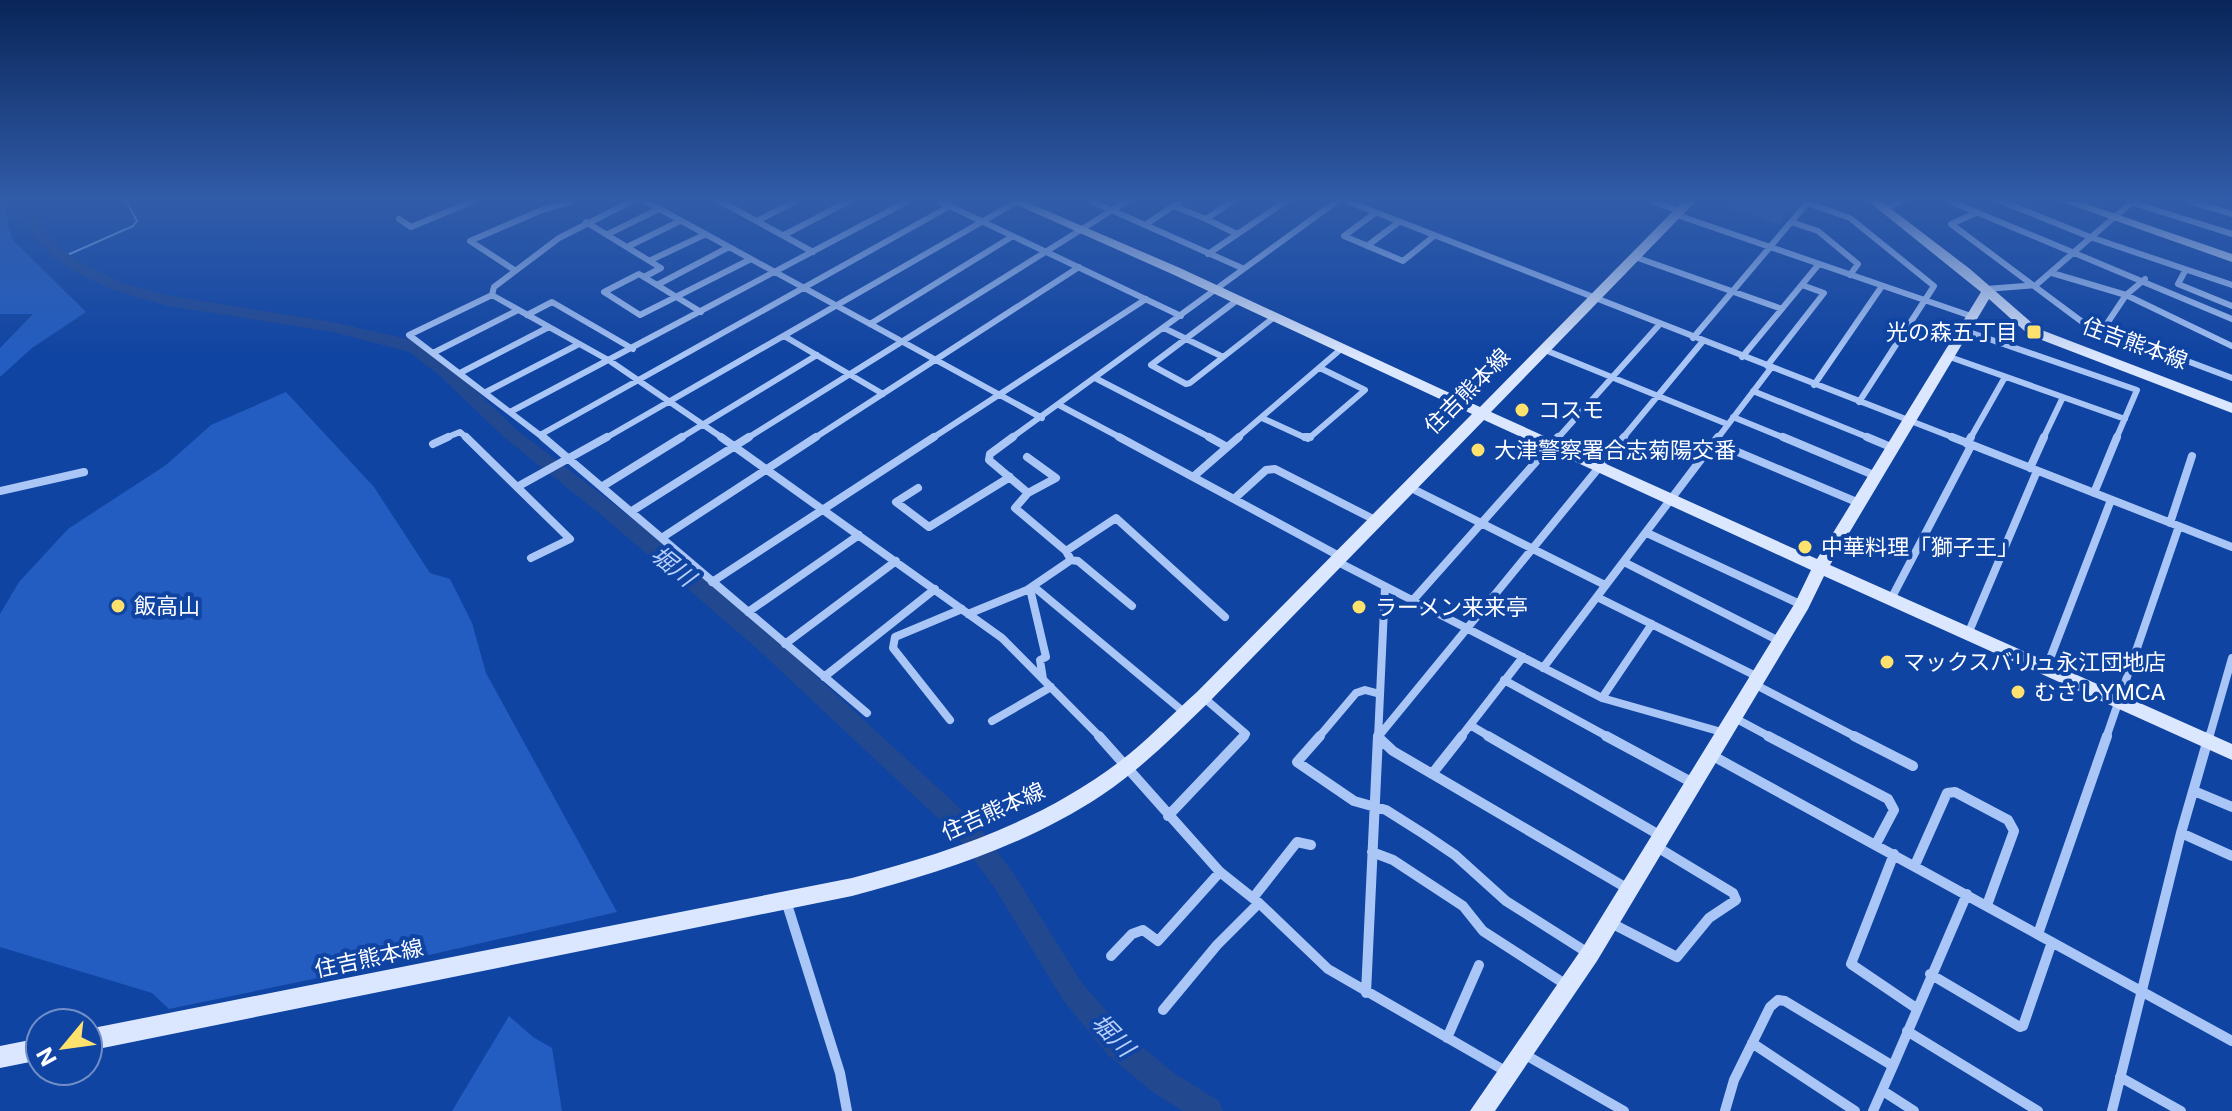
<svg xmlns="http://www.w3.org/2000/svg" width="2232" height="1111" font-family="Inter,'Noto Sans JP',sans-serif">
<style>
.green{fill:#235dc1}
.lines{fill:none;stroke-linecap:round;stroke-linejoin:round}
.stream{stroke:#9cbff9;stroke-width:2}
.river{fill:#224890;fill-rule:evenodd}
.street-far2{stroke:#aac6f6;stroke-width:6}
.street-far1{stroke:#aac6f6;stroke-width:8}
.street{stroke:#aac6f6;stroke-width:10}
.secondary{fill:#dbe7fe;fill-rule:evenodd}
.wall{fill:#2d5bab}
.shaded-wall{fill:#244a8b}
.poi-dot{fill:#ffe16e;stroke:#1044a2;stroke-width:3}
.labels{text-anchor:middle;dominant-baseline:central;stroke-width:8;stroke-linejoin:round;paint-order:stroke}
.poi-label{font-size:22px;fill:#fff;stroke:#1044a2;text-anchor:start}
.street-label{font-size:22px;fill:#fff;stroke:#1044a2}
.water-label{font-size:24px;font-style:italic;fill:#b7d0fc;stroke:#1044a2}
</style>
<rect width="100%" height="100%" fill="#1044a2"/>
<path class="green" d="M0,201h3l9,38 74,73 -54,36 -32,29v-29l33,-34h-33z
M286,392l88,95 56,86 20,6 22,44 14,50 131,239 -188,43 -260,54 -17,-16 -152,-46v-333l19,-32 49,-53 98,-64 45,-40z
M509,1016l24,21 19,11 10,63h-110z"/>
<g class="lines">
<path class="stream" d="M63,257l70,-31 4,-5 -11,-20"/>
<path class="river" d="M24,201h14l7,30 9,11 26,21 40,19 50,14 163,26 74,17 14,5 31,24 65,62 102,78 149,124 207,190 39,52 67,108 47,53 46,38 45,28 4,10h-40l-29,-18 -46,-38 -45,-55 -67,-110 -39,-54 -205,-192 -147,-126 -100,-80 -65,-62 -31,-24 -76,-20 -165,-26 -60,-18 -38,-19 -26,-21 -13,-16z"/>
<path class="street-far2" d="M645,201l397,217
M720,201l93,51
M939,201l242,115
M1091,201l151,67
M1233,201l-27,18 31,15
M1347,201l610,238
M1652,201l28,10
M1950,201l282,118
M2001,201l89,36 142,48
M2189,201l43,13
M2130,202l102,32
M1807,203l43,15 84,68 -75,116
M1174,206l32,13
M1885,208l17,-7
M1375,213l-31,23 59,25 31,-25
M1976,213l-25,11 130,97 151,57
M1677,215l294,101
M399,219l12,8 62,-26
M757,221l39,-20
M586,222l75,46 -17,9
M1791,222l27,9 40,33 -8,11
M1145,225l36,-24
M608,234l51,-25
M784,235l65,-34
M629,246l51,-25
M1367,246l32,-24
M1208,254l78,-53
M1635,257l147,52
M651,260l55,-26
M513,269l-43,-28 72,-31 31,-9
M2185,271l-7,13 54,22
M2052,273l74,22 106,51
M657,285l72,-38
M1986,289l50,-4 97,-84
M604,292l36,23 111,-56
M604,292l35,-18 62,38
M492,295l118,66 114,78
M492,295l-83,40 136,104
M492,295l2,-8 65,-49 73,-37
M1236,301l-85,64 35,19 4,-1 83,-65
M527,315l25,-13 81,47
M870,324l143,-88
M1164,328l59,29
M1963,330l174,60 -21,49
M2102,331l24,-36 19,-16
M784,336l99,58
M1693,338l115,-136
M1545,350l182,74
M433,353l85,-43
M1947,356l178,63
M1742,357l77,-93
M1767,366l57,-73 -22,-8
M460,373l89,-46
M1095,378l118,61
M1814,385l68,-99
M1753,391l119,48
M486,392l93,-48
M1059,405l64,34
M512,411l396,-210
M1733,417l54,22
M1262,418l46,21 57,-49 -45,-22
M540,435l410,-229
M443,439l17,-7 8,7
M604,439l414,-238
M679,439l138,-84
M746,439l381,-238
M813,439l266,-172
M931,439l215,-140
M1010,439l327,-238
M1236,439l105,-90
M1557,439l102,-114
M1622,439l81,-98
M1717,439l54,-71
M1970,439l35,-62
M2043,439l20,-42"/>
<path class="street-far1" d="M466,437l104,102 -39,19
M543,437l324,276
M721,437l281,201 99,100
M1013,437l-23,17 -1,6 39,33 -13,15 51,43 5,9 -44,30 4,3 15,64 -6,3 3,19
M1119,437l222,120
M1209,437l18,10
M1305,437h5
M1783,437l93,39
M1867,437l26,11
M1952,437l280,110
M1714,442l145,61
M433,444l15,-7
M1967,444l4,-7
M1027,457l29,21 -28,15
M2030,468l14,-31
M1193,477l46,-40
M603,486l79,-49
M517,487l90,-50
M1409,487l196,98
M918,488l-22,14 33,25 81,-50
M0,491l84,-19
M2094,493l23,-56
M1234,499l32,-29 9,-1 102,52
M632,511l117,-74
M2170,523l22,-67
M1647,533l155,72
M663,537l153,-100
M1066,551l50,-33 109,99
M1071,560l7,1 54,45
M1336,561l266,137 123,35
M1624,562l155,79
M712,582l222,-145
M1033,586l152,127
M1597,597l159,79
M1414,599l144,-162
M1891,599l80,-153
M748,612l111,-77
M968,614l59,-24
M1968,634l69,-163
M785,644l111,-83
M1543,668l175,-231
M2046,669l65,-169
M824,677l111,-88
M1504,680l106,58
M1754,684l104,54
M1203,697l43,37 -3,4
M1602,698l50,-74
M1733,717l39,21
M950,720l-57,-72 2,-11 67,-28
M992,721l59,-34
M1470,725l22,13
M1378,737l246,-300
M1318,738l38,-45 9,-3 15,4
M1378,738l7,-151
M1460,738l63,-81
M2106,738l73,-212
M2209,738l23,-80"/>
<path class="street" d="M1099,736l121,136 39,31 69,66 179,103
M1320,736l-23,26 57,39 32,9 38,24 31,21 51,46 82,52
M1488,736l173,100
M1606,736l87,47
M1768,736l120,63 6,11 -18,34
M1854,736l59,30
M1378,737l15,14 237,139
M1713,756l519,285
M1432,774l30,-38
M2194,791l38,16
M1168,816l76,-80
M2181,833l51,23
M1372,852l21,8 70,46 20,25 85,55
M1894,854l-43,110 65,44
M1915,865l32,-72 8,-1 53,28 6,11 -27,74
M1253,898l44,-56 14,3
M786,901l54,172 7,38
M1611,923l66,34 32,-39 27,-18 -3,-7 -76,-46
M2038,934l69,-198
M1111,956l21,-22 11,-4 15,11 62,-69
M1930,974l90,53 3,-1 29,-84
M1366,993l12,-257
M1163,1010l54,-65 42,-42
M1907,1031l131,80
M1447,1038l32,-73
M1752,1043l103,68
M1524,1054l100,57
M2120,1077l61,34
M1883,1091l31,20
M1725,1111l9,-31 36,-73 8,-7 7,1 108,65 74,-172
M1873,1111l20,-45
M2112,1111l69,-278 28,-97"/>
<path class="secondary" d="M1008,201h16l156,67 300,139 203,-206h13l-205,211 326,147 164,-267 -113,-91h13l89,68 69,60 193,74v10l-203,-78 -40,-36 -159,266 402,179v16l-408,-184 -16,33 -211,352 -102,150h-25l113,-164 212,-344 16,-33 -327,-150 -275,282c-34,33 -67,66 -107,93 -75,50 -163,78 -250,101l-764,155v-22l764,-151c95,-25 188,-56 267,-116 28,-21 52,-47 78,-70l275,-278 -300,-140z
M2060,201h18l154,53v8z
M40,1038v22l-40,8v-22z"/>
</g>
<path class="wall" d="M1731,201h71l-22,24 -52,-19z"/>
<path class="shaded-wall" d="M1792,201h10l-22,24 9,-21z"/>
<linearGradient id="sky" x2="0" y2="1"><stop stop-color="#092559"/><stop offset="0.56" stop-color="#315ca9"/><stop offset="1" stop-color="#315ca9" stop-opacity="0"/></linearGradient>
<rect width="2232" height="357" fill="url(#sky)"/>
<g class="poi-dot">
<rect x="2026" y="324" width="16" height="16" rx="4"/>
<circle cx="1522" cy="410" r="8"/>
<circle cx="1478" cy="450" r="8"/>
<circle cx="1805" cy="547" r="8"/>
<circle cx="118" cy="606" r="8"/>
<circle cx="1359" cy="607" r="8"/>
<circle cx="1887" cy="662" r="8"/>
<circle cx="2018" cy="692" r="8"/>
</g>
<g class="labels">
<g class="poi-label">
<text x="2018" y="332" text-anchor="end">光の森五丁目</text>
<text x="1538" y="410">コスモ</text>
<text x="1494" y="450">大津警察署合志菊陽交番</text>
<text x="1821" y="547">中華料理「獅子王」</text>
<text x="134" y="606">飯高山</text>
<text x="1375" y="607">ラーメン来来亭</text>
<text x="1903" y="662">マックスバリュ永江団地店</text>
<text x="2034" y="692">むさしYMCA</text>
</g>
<g class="street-label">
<text transform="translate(2135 343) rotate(20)">住吉熊本線</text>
<text transform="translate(1467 391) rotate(-45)">住吉熊本線</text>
<text transform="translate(993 811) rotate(-24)">住吉熊本線</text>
<text transform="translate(369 958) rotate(-12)">住吉熊本線</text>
</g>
<g class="water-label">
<text transform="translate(673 566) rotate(39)">堀川</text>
<text transform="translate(1113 1035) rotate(46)">堀川</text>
</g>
</g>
<g transform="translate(64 1047) rotate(241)"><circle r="38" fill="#1044a2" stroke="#708fc7" stroke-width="2"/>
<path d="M0-6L14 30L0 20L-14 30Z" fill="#ffe16e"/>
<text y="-12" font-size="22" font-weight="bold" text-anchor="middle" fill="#ffffff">N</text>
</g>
</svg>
